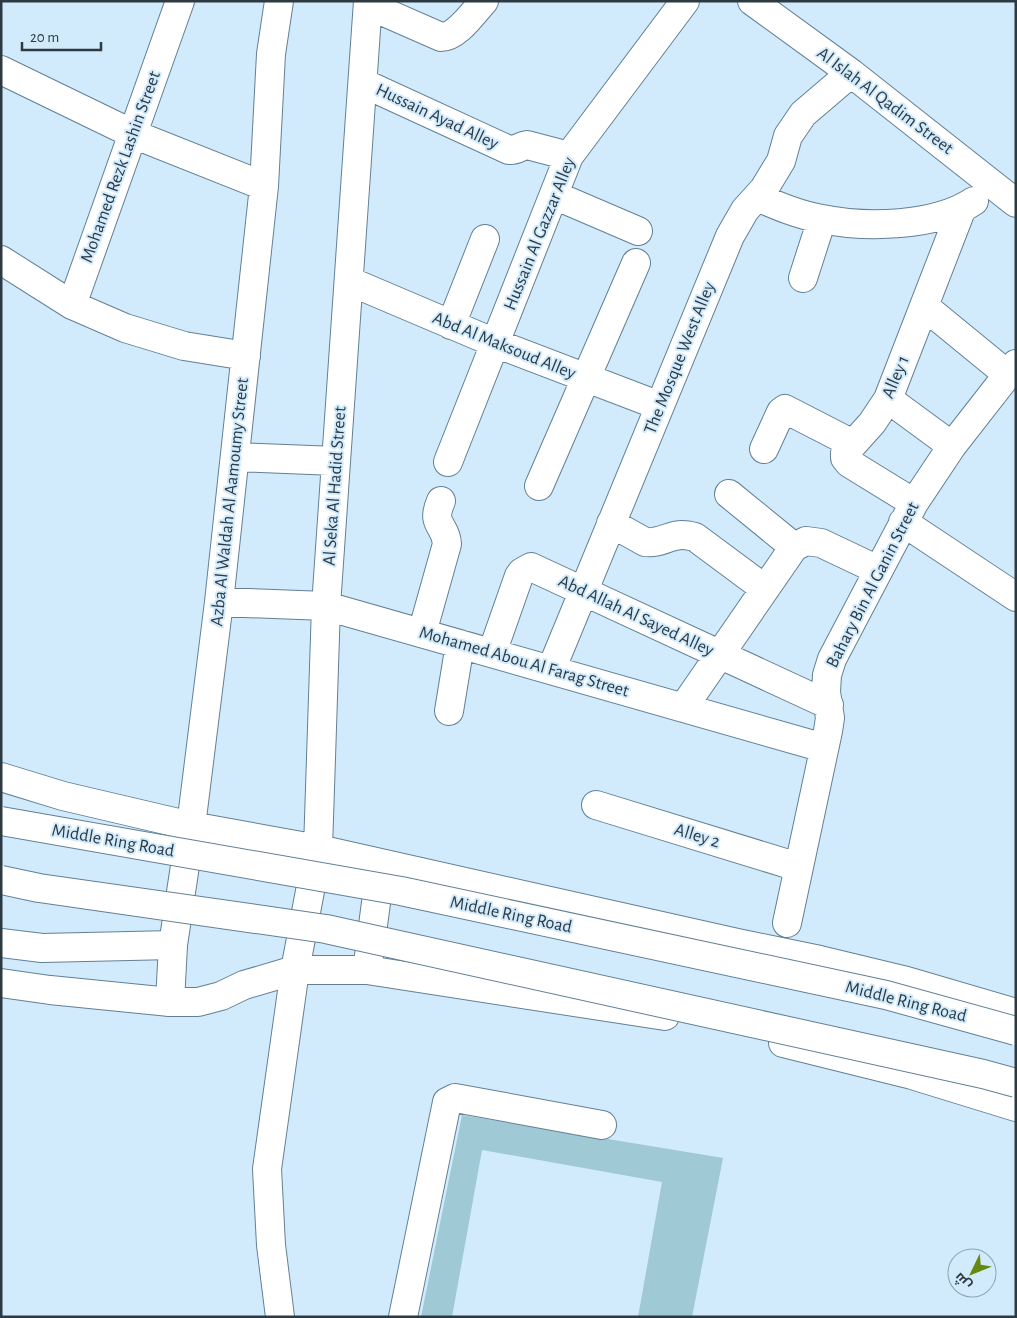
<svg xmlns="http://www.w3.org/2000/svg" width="1017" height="1318" font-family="'Alegreya Sans',Cairo,sans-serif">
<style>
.building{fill:#9fc9d4}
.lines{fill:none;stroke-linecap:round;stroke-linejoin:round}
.minor-casing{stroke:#628094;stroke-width:30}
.major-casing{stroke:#628094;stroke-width:30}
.minor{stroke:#fff;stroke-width:28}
.major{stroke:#fff;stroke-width:28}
.highway-bridge-casing{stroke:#628094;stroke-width:30;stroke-linecap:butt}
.highway-bridge{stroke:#fff;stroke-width:28}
.labels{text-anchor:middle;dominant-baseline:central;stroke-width:4;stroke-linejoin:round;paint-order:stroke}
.street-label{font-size:18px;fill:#2d3a42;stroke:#d1ebfd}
</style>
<rect width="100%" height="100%" fill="#d1ebfd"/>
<path class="building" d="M462,1115l261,43 -31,159h-54l24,-135 -180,-32 -30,167h-31z"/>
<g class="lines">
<defs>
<path id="minor" d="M752,1l99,72 165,130
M368,5l73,32c16,0 32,-24 43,-36
M1,70l132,64 131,52
M363,83l146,67c7,1 11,-4 18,-5l42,11
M554,195l84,36
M757,197c21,9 42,18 65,22 44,9 113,8 152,-18
M1,260l71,45 53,23 59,18 62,10
M803,278l19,-59
M349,281l146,62 165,63
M72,305l108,-304
M924,306l83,68
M451,325l34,-86
M888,399l64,47
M764,449l17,-37 4,-3 68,35
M235,457l101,4
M448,462l121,-306 116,-155
M539,486l97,-223
M729,494l65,53
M914,503l-65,-40 -4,-5v-5l27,-30 16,-24 74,-191
M903,522l113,75
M611,523l34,19c15,2 24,-7 37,-7 4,0 9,1 13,2l70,52
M219,602l107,4 498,142
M422,633l25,-89c-1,-20 -17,-18 -6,-43
M492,653l27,-77 3,-4 9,-5 298,138
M551,670l179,-434 15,-26 19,-21 17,-28 7,-25 15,-22 48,-41
M683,708l111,-161 12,-6 15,2 57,27
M449,711l11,-67
M1,777l62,19 128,30 127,23 419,94 83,17 83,20 113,33
M596,805l202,62
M787,923l41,-192 2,-13 -4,-26 1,-17 5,-16 82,-156 38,-57 64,-82
M368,963l13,-98
M295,970h72l298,46
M170,1002l3,-57 18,-119 28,-224 45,-416 7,-132 8,-53
M783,1043l129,32 104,32
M280,1317l-9,-72 -4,-76 28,-199 23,-121 8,-243 42,-605
M403,1317l44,-215 8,-4 147,27"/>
<path id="major" d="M1,943l41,5 131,-3
M1,983l49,7 120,12h28l23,-6 23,-11 51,-15"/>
</defs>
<use href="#minor" class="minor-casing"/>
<use href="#major" class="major-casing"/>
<use href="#minor" class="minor"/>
<use href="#major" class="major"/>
<defs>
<path id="highway-bridge" d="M1,821l400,70 485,104 130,36
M1,880l38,8 287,41 657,145 33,9"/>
</defs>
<use href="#highway-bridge" class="highway-bridge-casing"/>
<use href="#highway-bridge" class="highway-bridge"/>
</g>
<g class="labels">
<g class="street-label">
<text transform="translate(885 101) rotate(37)">Al Islah Al Qadim Street</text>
<text transform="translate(437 117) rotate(25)">Hussain Ayad Alley</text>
<text transform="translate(121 167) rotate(-70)">Mohamed Rezk Lashin Street</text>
<text transform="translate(540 234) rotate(-68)">Hussain Al Gazzar Alley</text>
<text transform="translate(504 346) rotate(22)">Abd Al Maksoud Alley</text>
<text transform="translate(680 358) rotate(-68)">The Mosque West Alley</text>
<text transform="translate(896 377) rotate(-67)">Alley 1</text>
<text transform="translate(335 486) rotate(-86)">Al Seka Al Hadid Street</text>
<text transform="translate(230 502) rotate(-84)">Azba Al Waldah Al Aamoumy Street</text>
<text transform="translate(873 585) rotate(-63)">Bahary Bin Al Ganin Street</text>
<text transform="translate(636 616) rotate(25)">Abd Allah Al Sayed Alley</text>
<text transform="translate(524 662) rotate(16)">Mohamed Abou Al Farag Street</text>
<text transform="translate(697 836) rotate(17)">Alley 2</text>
<text transform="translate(113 841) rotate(10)">Middle Ring Road</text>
<text transform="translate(511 915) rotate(12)">Middle Ring Road</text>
<text transform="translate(906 1002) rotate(14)">Middle Ring Road</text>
</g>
</g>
<rect width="1017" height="1318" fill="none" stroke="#2d3a42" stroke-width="5"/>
<g transform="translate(972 1273) rotate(227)"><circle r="24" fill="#d1ebfd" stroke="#8fa4b2"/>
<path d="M0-4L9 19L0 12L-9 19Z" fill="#668a11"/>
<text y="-8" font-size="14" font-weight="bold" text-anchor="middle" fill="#2d3a42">ش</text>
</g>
<path d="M22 42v8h79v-8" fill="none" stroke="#2d3a42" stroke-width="2.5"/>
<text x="30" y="42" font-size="15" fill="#2d3a42" stroke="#d1ebfd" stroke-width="4" paint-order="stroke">20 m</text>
</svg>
